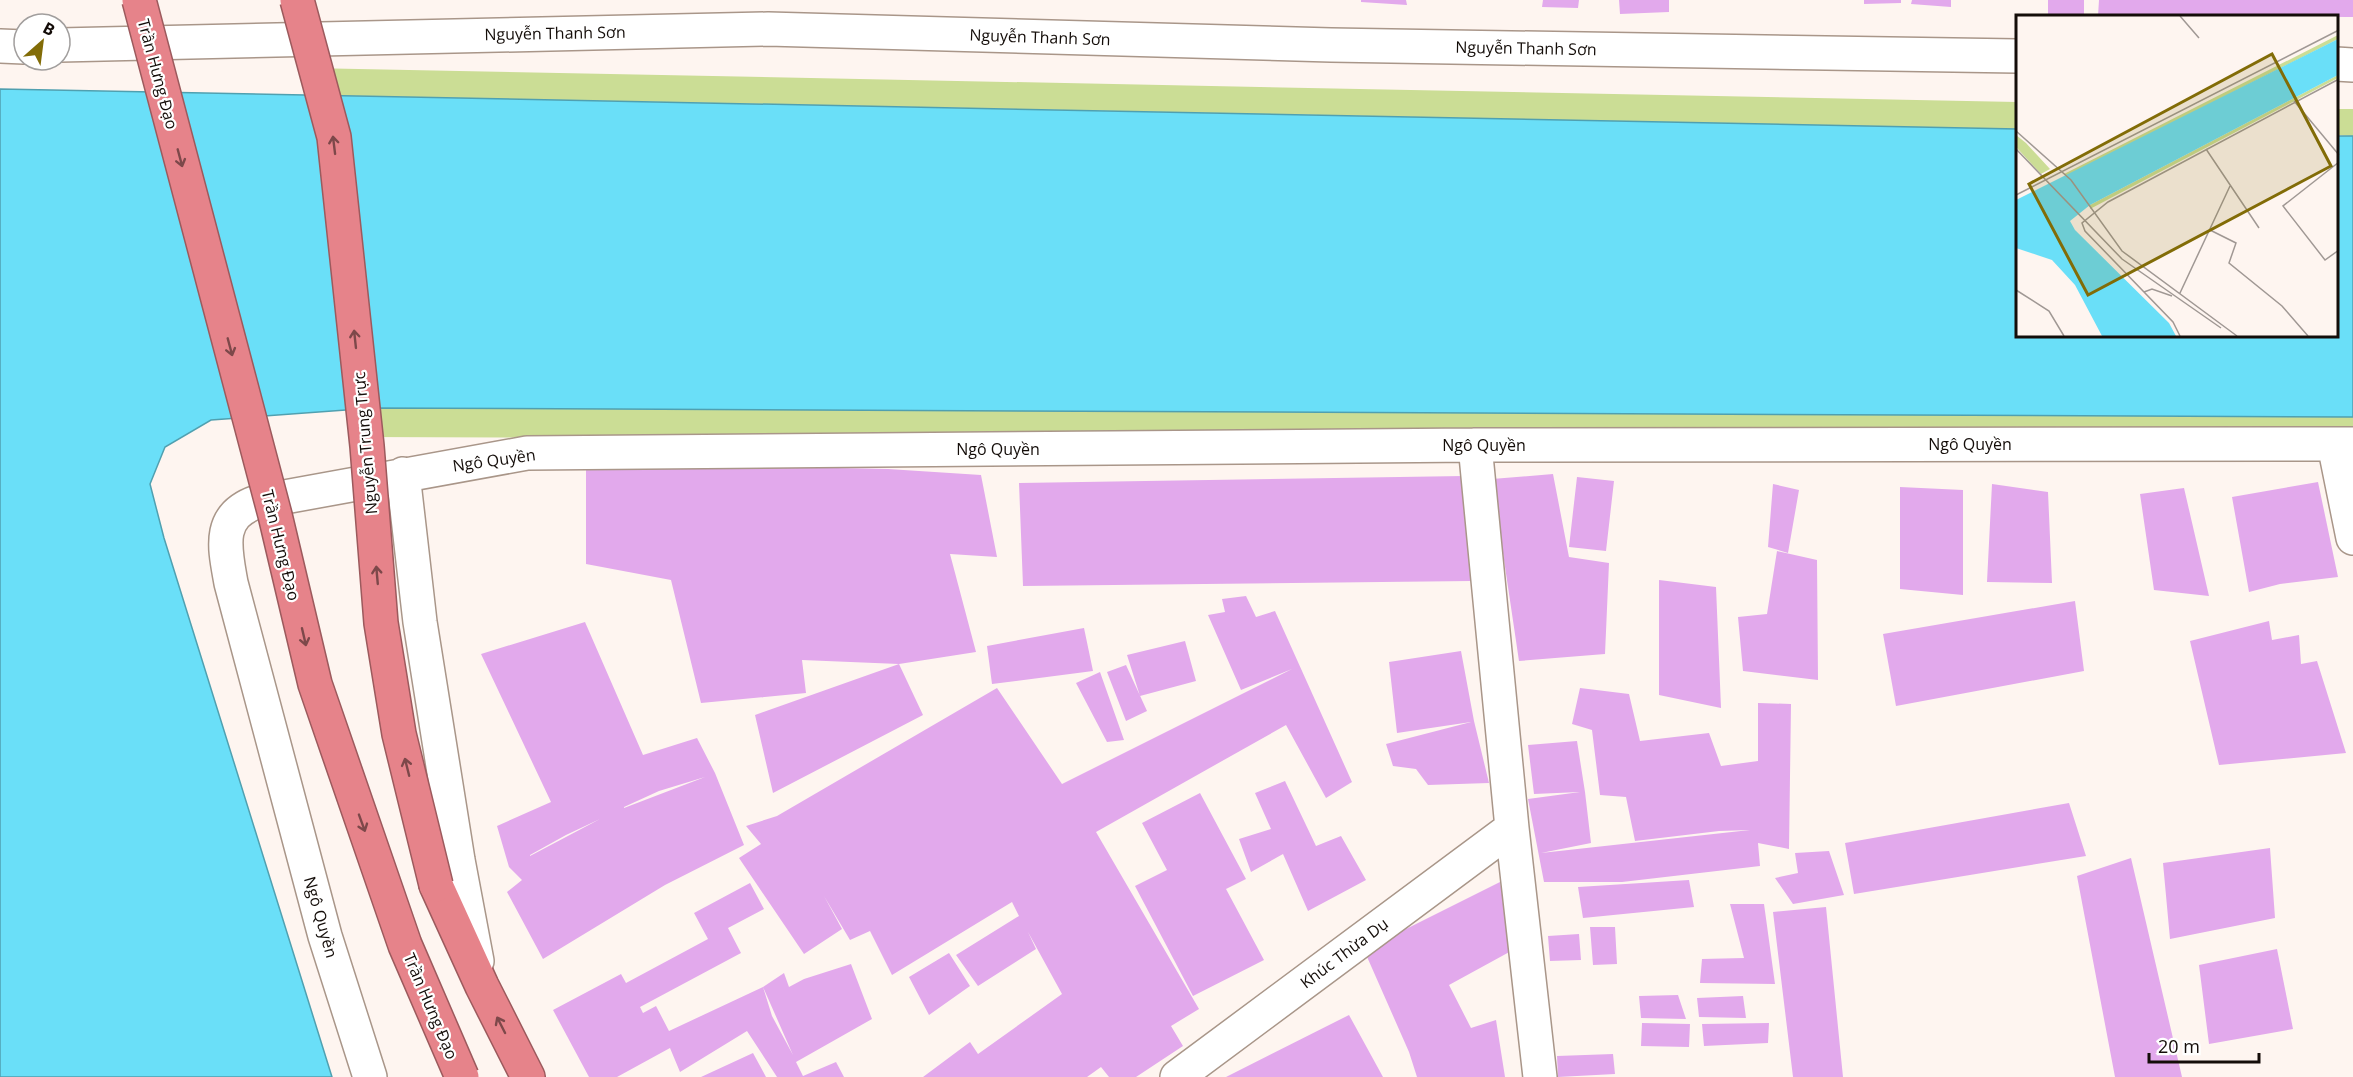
<svg xmlns="http://www.w3.org/2000/svg" width="2353" height="1077" font-family="'Open Sans',sans-serif">
<style>
.green{fill:#cbdd95}
.water{fill:#6adff8;stroke:#50a0b0;stroke-width:1.5}
.building{fill:#e2a9ec;fill-rule:evenodd}
.lines{fill:none;stroke-linecap:round;stroke-linejoin:round}
.minor-casing{stroke:#a99689;stroke-width:36}
.highway-casing{stroke:#9c5a5d;stroke-width:36}
.minor{stroke:#fff;stroke-width:33}
.highway{stroke:#e6838a;stroke-width:33}
.highway-bridge-casing{stroke:#9c5a5d;stroke-width:36;stroke-linecap:butt}
.highway-bridge{stroke:#e6838a;stroke-width:33}
.oneway{stroke:#7d484a}
.labels{text-anchor:middle;dominant-baseline:central;stroke-width:4.5;stroke-linejoin:round;paint-order:stroke}
.street-label{font-size:16px;fill:#140d09;stroke:#fff}
.inset-road{fill:none;stroke:#a09894;stroke-width:1.5}
.view{fill:#826c07;fill-opacity:0.15;stroke:#826c07;stroke-width:3}
.inset-edge{fill:none;stroke:#140d09;stroke-width:3}
</style>
<rect width="100%" height="100%" fill="#fef5f0"/>
<path class="green" d="M308,68l1709,34v27l-1707,-34z
M2337,109h16v27l-16,-1z
M373,408l1980,9v26l-1992,-6z"/>
<path class="water" d="M0,89l2017,40v207h319l1,-200h16v281l-1980,-9 -162,12 -46,27 -15,37 14,54 168,539h-332z"/>
<path class="building" d="M1361,0h45l1,5 -46,-3z
M1543,0h36l-1,8 -36,-1z
M1619,0h50v12l-49,2z
M1864,0h37v3l-37,1z
M1912,0h39v7l-40,-3z
M2048,0h36v16h-36z
M2099,0h254v17l-255,-1z
M586,463l302,6 93,6 16,82 -47,-3 26,98 -77,12 24,51 -150,78 -18,-78 144,-51 -97,-4 4,33 -105,10 -30,-123 -85,-16z
M1553,474l16,83 40,6 -4,91 -86,7 -27,-182z
M1464,476l7,105 -448,5 -4,-103z
M1577,477l37,4 -8,70 -37,-4z
M2318,482l20,95 -58,7 -31,8 -17,-95z
M1773,484l26,6 -11,63 -20,-6z
M1992,484l56,8 4,91 -65,-1z
M1900,487l63,3v105l-63,-6z
M2184,488l25,108 -55,-6 -14,-96z
M1777,551l40,9 1,120 -75,-9 -5,-54 29,-3z
M1659,580l57,7 5,121 -62,-13z
M1246,596l10,21 19,-6 77,171 -26,16 -40,-73 -190,107 103,177 -28,17 12,20 -47,31h-27l-8,-10 -14,10h-164l47,-35 8,12 84,-60 -34,-62 8,17 -58,37 -22,-31 63,-39 -7,-14 -120,73 -22,-44 -20,9 -26,-44 18,33 -38,25 -65,-96 22,-14 -15,-18 31,-10 220,-128 65,96 230,-115 -51,21 -33,-75 17,-3 -3,-13z
M2075,601l9,70 -188,35 -13,-72z
M2269,621l3,19 27,-5 2,29 16,-3 29,92 -127,12 -29,-124z
M585,622l58,133 54,-17 18,35 29,72 -79,40 -122,74 -36,-67 15,-12 -13,-13 -12,-41 54,-24 -70,-148zM705,777l-81,31v-1l35,-16zM600,819l-70,37v-1l36,-20z
M1084,628l9,43 -101,13 -5,-38z
M1185,641l11,40 -56,15 -13,-41z
M1461,651l13,70 15,62 -61,2 -12,-16 -23,-3 -7,-22 85,-22 -74,11 -8,-71z
M1126,665l21,46 -21,10 -19,-49z
M1100,672l24,68 -17,2 -31,-59z
M1580,688l49,6 11,47 69,-8 12,33 37,-5v-58l33,1 -2,145 -31,-6 2,23 -138,16h-78l-16,-83 52,-7 -46,2 -6,-49 49,-4 8,51 6,51 -50,10 209,-23 -31,1 -84,10 -9,-44 -26,-2 -8,-65 -20,-6z
M1285,781l31,65 25,-10 25,44 -58,31 -25,-57 -32,18 -12,-33 32,-10 -16,-36z
M1200,793l46,86 -20,10 38,71 -71,36 -58,-110 32,-16 -25,-47z
M2069,803l17,53 -232,38 -9,-51z
M2270,848l5,70 -105,21 -7,-76z
M1829,851l15,44 -51,9 -18,-26 23,-5 -3,-20z
M2131,858l51,219h-67l-38,-201z
M1689,880l5,27 -111,11 -5,-31z
M1500,882l13,68 -64,35 22,43 25,-8 9,57h-88l-8,-25 -45,-102z
M750,883l14,26 -36,19 13,25 -101,54 3,6 13,-7 13,25 94,-44 21,-14 5,14 15,-8 47,-15 21,55 -76,43 7,14 33,-14 8,15h-67l-30,-46 -67,41 -10,-24 -53,29h-28l-36,-67 68,-36 5,9 82,-44 -14,-26zM763,987l30,68 -21,-39z
M1730,904h34l11,80 -75,-1 2,-24 42,-1z
M1826,907l17,170h-50l-20,-165z
M1590,927h25l2,37 -24,1z
M1579,934l2,26 -31,1 -2,-25z
M2277,949l16,80 -84,15 -10,-79z
M949,953l21,33 -41,29 -20,-38z
M1678,995l8,24 -45,-1 -2,-22z
M1743,996l3,22 -47,-1 -2,-19z
M1349,1015l34,62h-157z
M1642,1023l48,1 -1,23 -48,-1z
M1769,1023l-1,20 -64,3 -2,-22z
M753,1053l13,24h-65z
M1613,1054l2,20 -57,3 -1,-21z"/>
<g class="lines">
<defs>
<path id="minor" d="M60,45l708,-16 563,16 686,11
M0,46l24,1
M2336,64l17,1
M2334,444l19,94
M1475,445l37,383 28,249
M403,474l17,148 38,238 19,101
M370,1077l-45,-141 -94,-353c-6,-34 -15,-67 26,-81l270,-49 948,-8 878,-1
M1177,1077l335,-249"/>
<path id="highway" d="M436,885l46,101 46,91"/>
</defs>
<use href="#minor" class="minor-casing"/>
<use href="#highway" class="highway-casing"/>
<use href="#minor" class="minor"/>
<use href="#highway" class="highway"/>
<defs>
<path id="highway-bridge" d="M139,0l136,515 40,169 90,261 57,132
M297,0l37,137 33,309 14,177 18,111 37,151"/>
</defs>
<use href="#highway-bridge" class="highway-bridge-casing"/>
<use href="#highway-bridge" class="highway-bridge"/>
</g>
<defs><path id="oneway-shaft" d="M-6 0H5M1.5-3L5.5 0L1.5 3" fill="none" stroke-width="1.6" stroke-linecap="round" stroke-linejoin="round" transform="scale(1.5)"/></defs>
<g class="oneway">
<use href="#oneway-shaft" transform="translate(334 145) rotate(-97)"/>
<use href="#oneway-shaft" transform="translate(180 158) rotate(75)"/>
<use href="#oneway-shaft" transform="translate(355 339) rotate(-96)"/>
<use href="#oneway-shaft" transform="translate(230 347) rotate(75)"/>
<use href="#oneway-shaft" transform="translate(377 575) rotate(-95)"/>
<use href="#oneway-shaft" transform="translate(304 637) rotate(77)"/>
<use href="#oneway-shaft" transform="translate(407 767) rotate(-104)"/>
<use href="#oneway-shaft" transform="translate(362 823) rotate(70)"/>
<use href="#oneway-shaft" transform="translate(501 1025) rotate(-117)"/>
</g>
<g class="labels">
<g class="street-label">
<text transform="translate(555 33) rotate(-1)">Nguyễn Thanh Sơn</text>
<text transform="translate(1040 37) rotate(2)">Nguyễn Thanh Sơn</text>
<text transform="translate(1526 48) rotate(1)">Nguyễn Thanh Sơn</text>
<text transform="translate(158 74) rotate(75)">Trần Hưng Đạo</text>
<text transform="translate(365 443) rotate(-95)">Nguyễn Trung Trực</text>
<text x="1970" y="444">Ngô Quyền</text>
<text x="1484" y="445">Ngô Quyền</text>
<text x="998" y="449">Ngô Quyền</text>
<text transform="translate(494 460) rotate(-8)">Ngô Quyền</text>
<text transform="translate(281 545) rotate(76)">Trần Hưng Đạo</text>
<text transform="translate(321 917) rotate(74)">Ngô Quyền</text>
<text transform="translate(1344 953) rotate(-37)">Khúc Thừa Dụ</text>
<text transform="translate(431 1006) rotate(67)">Trần Hưng Đạo</text>
</g>
</g>
<g transform="translate(2016 15)">
<rect width="322" height="322" fill="#fef5f0"/>
<path d="M322,20v4l-272,138 -2,-3zM322,60v3l-248,131v-4zM0,120l10,8 24,26 -9,5 -25,-27z" fill="#cbdd95"/>
<path d="M322,24v36l-248,130 -20,16 5,9 94,93 7,13h-74l-27,-51 -23,-25 -36,-12v-48z" fill="#6adff8"/>
<path class="inset-road" d="M164,1l19,22M278,86l45,54M0,116l55,49 51,71 115,85M0,134l106,110 99,69M190,134l53,79M323,147l-56,44 42,54 14,-10M0,180l323,-165M194,215l26,13 -7,20 53,43 26,30M0,275l33,21 15,25M128,277l8,-3 20,7M164,278l50,-107M164,321l-7,-14 -88,-91 -3,-8 26,-21 231,-123"/>
<path class="view" d="M256,39l59,112 -243,129 -59,-111z"/>
<rect width="322" height="322" class="inset-edge"/>
</g>
<g transform="translate(42 42) rotate(28)"><circle r="28" fill="#ffffff" stroke="#a19e9d" stroke-width="1.5"/>
<path d="M0-4.5L10 22L0 15L-10 22Z" fill="#826c07"/>
<text y="-9" font-size="16" font-weight="bold" text-anchor="middle" fill="#140d09">B</text>
</g>
<path d="M2149 1053v9h110v-9" fill="none" stroke="#140d09" stroke-width="3"/>
<text x="2158" y="1053" font-size="18" fill="#140d09" stroke="#ffffff" stroke-width="4.5" paint-order="stroke">20 m</text>
</svg>
